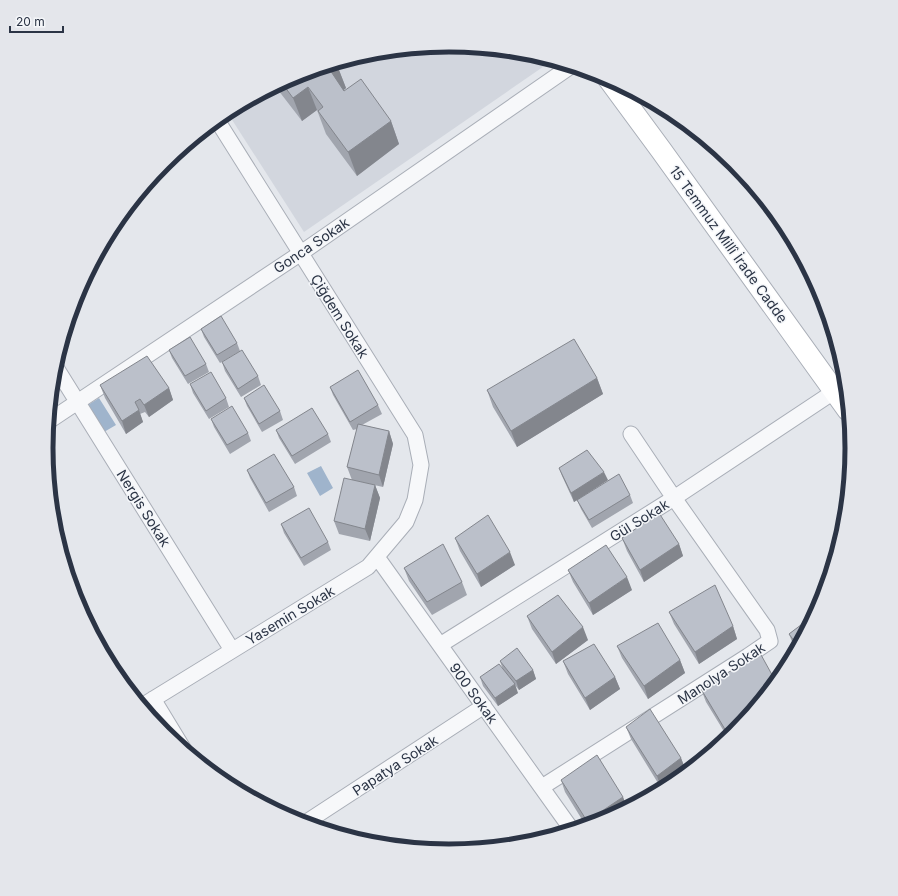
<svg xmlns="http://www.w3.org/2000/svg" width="898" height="896" font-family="Inter,sans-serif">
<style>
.built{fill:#d2d6de}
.water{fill:#9fb4cc}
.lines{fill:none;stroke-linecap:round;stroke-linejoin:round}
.street-casing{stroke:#a9aeb7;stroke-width:17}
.secondary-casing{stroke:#a9aeb7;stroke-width:23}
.street{stroke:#f7f8fa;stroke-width:15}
.secondary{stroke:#fff;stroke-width:21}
.wall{fill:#a1a5ae}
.shaded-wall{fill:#83868d}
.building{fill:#bbc0ca;stroke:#83868d}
.labels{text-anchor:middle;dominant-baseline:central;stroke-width:3;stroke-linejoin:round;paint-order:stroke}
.street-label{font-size:14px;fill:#2b3445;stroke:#f4f6f9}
.rim{fill:none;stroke:#2b3445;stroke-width:5}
</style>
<rect width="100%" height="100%" fill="#e4e7ec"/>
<path class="built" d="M449,45l79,8 25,7 -249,172 -77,-120 68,-36 76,-23z"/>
<path class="water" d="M99,398l17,27 -12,7 -16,-27z
M321,466l12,22 -13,8 -13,-23z"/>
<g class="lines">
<defs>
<path id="street" d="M55,366l177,284
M49,421l252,-168 270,-187
M377,557l195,273
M440,645l234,-147 161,-107
M153,699l31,51
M142,706l226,-139 38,-45 9,-22 6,-35 -6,-30 -198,-315
M542,787l206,-131 22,-15 -3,-11 -93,-132 -43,-64
M305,823l179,-117"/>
<path id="secondary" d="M608,78l53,72 187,260"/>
</defs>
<use href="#street" class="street-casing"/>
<use href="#secondary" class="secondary-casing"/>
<use href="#street" class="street"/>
<use href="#secondary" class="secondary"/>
</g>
<path class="wall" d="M337,65l9,23 -2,2v1l47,30 8,23 -42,32 -31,-42 -9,-24 -15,11 -27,-35 20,-10z
M201,329l36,14 3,8 -20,12 -16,-26z
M169,350l37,14 3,8 -21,12 -16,-26z
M222,362l36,14 3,9 -20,12 -16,-26z
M597,378l6,16 -86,53 -24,-40 -6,-17z
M190,384l36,14 3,9 -20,12 -16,-26z
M100,385l69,3 4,12 -24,17 -4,-5 -5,2 3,8 -17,12 -21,-36z
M330,387l48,18 4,9 -20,11 27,6 4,13 -10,43 -31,-7 -5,-13 10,-38 -4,1 -20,-35z
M244,398l36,13 3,9 -21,12 -15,-26z
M211,419l37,14 3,8 -21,13 -16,-27z
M276,430l52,4 3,8 -36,22 -16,-26z
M559,468l49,12 -34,22 -12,-26z
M247,470l47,17 3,9 -28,16 -19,-34z
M375,485l5,13 -10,43 -31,-7 -5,-13z
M630,495l3,8 -41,25 -11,-19 -4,-9z
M281,524l47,18 3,8 -27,16 -20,-33z
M455,538l60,27 -34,22 -21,-36z
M622,538l57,6 4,12 -39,26 -17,-31z
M404,568l58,14 5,13 -35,20 -23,-34z
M568,570l64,20 -39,25 -20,-33z
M669,612l64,14 4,13 -38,25 -25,-40z
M814,615l-18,35 -2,-3 -5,-13z
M527,616l61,24 -32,24 -24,-35z
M617,646l63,14 5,13 -37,26 -26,-41z
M500,661l33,9 3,9 -17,11 -16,-20z
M563,661l52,16 5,12 -30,21 -22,-36z
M480,677l38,16 -20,13 -15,-20z
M776,682l-42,51 -6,5 -22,-36 -5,-13z
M626,727l55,31 5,13 -25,17 -30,-49z
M561,780l62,17 4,11 -24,12 -17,6 -21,-34z"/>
<path class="shaded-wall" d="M337,65l9,23 -7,6 -9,-24z
M308,87l9,23 -15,11 -9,-23z
M391,121l8,23 -42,32 -9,-24z
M597,378l6,16 -86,53 -6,-16z
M169,388l4,12 -24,17 -5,-12z
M139,410l4,12 -17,12 -4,-13z
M389,431l4,13 -10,43 -4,-12z
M604,472l4,8 -34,22 -3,-9z
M375,485l5,13 -10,43 -5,-12z
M679,544l4,12 -39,26 -4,-12z
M510,552l5,13 -34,22 -4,-13z
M627,577l5,13 -39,25 -4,-12z
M733,626l4,13 -38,25 -4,-12z
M583,627l5,13 -32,24 -4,-12z
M680,660l5,13 -37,26 -4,-13z
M533,670l3,9 -17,11 -3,-9z
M615,677l5,12 -30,21 -5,-12z
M515,684l3,9 -20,13 -3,-8z
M681,758l5,13 -25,17 -4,-12z
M623,797l4,11 -24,12 -15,5 -1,-4z"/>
<path class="building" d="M336,63l1,2 -7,5 14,21 17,-12 30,42 -43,31 -30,-41 5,-4 -15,-20 -15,11 -11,-15 13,-7z
M221,316l16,27 -20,12 -16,-26z
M190,337l16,27 -21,12 -16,-26z
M574,339l23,39 -86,53 -24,-41z
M242,350l16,26 -20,13 -16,-27z
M147,356l22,32 -25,17 -4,-6 -5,3 4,8 -17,11 -22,-36z
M358,370l20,35 -28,17 -20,-35z
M211,372l15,26 -20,13 -16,-27z
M264,385l16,26 -21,13 -15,-26z
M232,406l16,27 -21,12 -16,-26z
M312,408l16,26 -36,22 -16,-26z
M358,424l31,7 -10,44 -32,-8z
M587,450l17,22 -33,21 -12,-25z
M274,454l20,33 -28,16 -19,-33z
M619,474l11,21 -41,25 -12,-20z
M344,478l31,7 -10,44 -31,-8z
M309,508l19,34 -27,16 -20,-34z
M659,513l20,31 -39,26 -18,-32z
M488,515l22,37 -33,22 -22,-36z
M443,544l19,38 -35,20 -23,-34z
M606,545l21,32 -38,26 -21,-33z
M715,585l18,41 -38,26 -26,-40z
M558,595l25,32 -31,25 -25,-36z
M814,615l-16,31 -9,-12z
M658,623l22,37 -36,26 -27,-40z
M594,644l21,33 -30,21 -22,-37z
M517,648l16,22 -17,11 -16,-20z
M760,653l16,29 -31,38 -19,11 -25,-42z
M499,664l16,20 -20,14 -15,-21z
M650,709l31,49 -24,18 -31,-49z
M597,755l26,42 -36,24 -26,-41z"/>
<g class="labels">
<g class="street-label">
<text transform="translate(729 244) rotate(54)">15 Temmuz Millî İrade Cadde</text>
<text transform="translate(311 245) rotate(-34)">Gonca Sokak</text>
<text transform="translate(340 316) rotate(58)">Çiğdem Sokak</text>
<text transform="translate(144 508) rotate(58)">Nergis Sokak</text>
<text transform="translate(639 520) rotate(-32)">Gül Sokak</text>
<text transform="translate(290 615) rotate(-31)">Yasemin Sokak</text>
<text transform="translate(721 673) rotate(-33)">Manolya Sokak</text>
<text transform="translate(474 693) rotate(54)">900 Sokak</text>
<text transform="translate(395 765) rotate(-33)">Papatya Sokak</text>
</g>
</g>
<path d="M0 0H898V896H0ZM53 448a396 396 0 1 1 792 0a396 396 0 1 1-792 0Z" fill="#e4e6eb" fill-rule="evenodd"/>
<path class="rim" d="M53 448a396 396 0 1 1 792 0a396 396 0 1 1-792 0Z"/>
<path d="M10 26v6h53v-6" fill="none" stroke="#2b3445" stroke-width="2"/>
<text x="16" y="26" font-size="12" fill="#2b3445" stroke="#f4f6f9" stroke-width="3" paint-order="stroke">20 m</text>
</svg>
